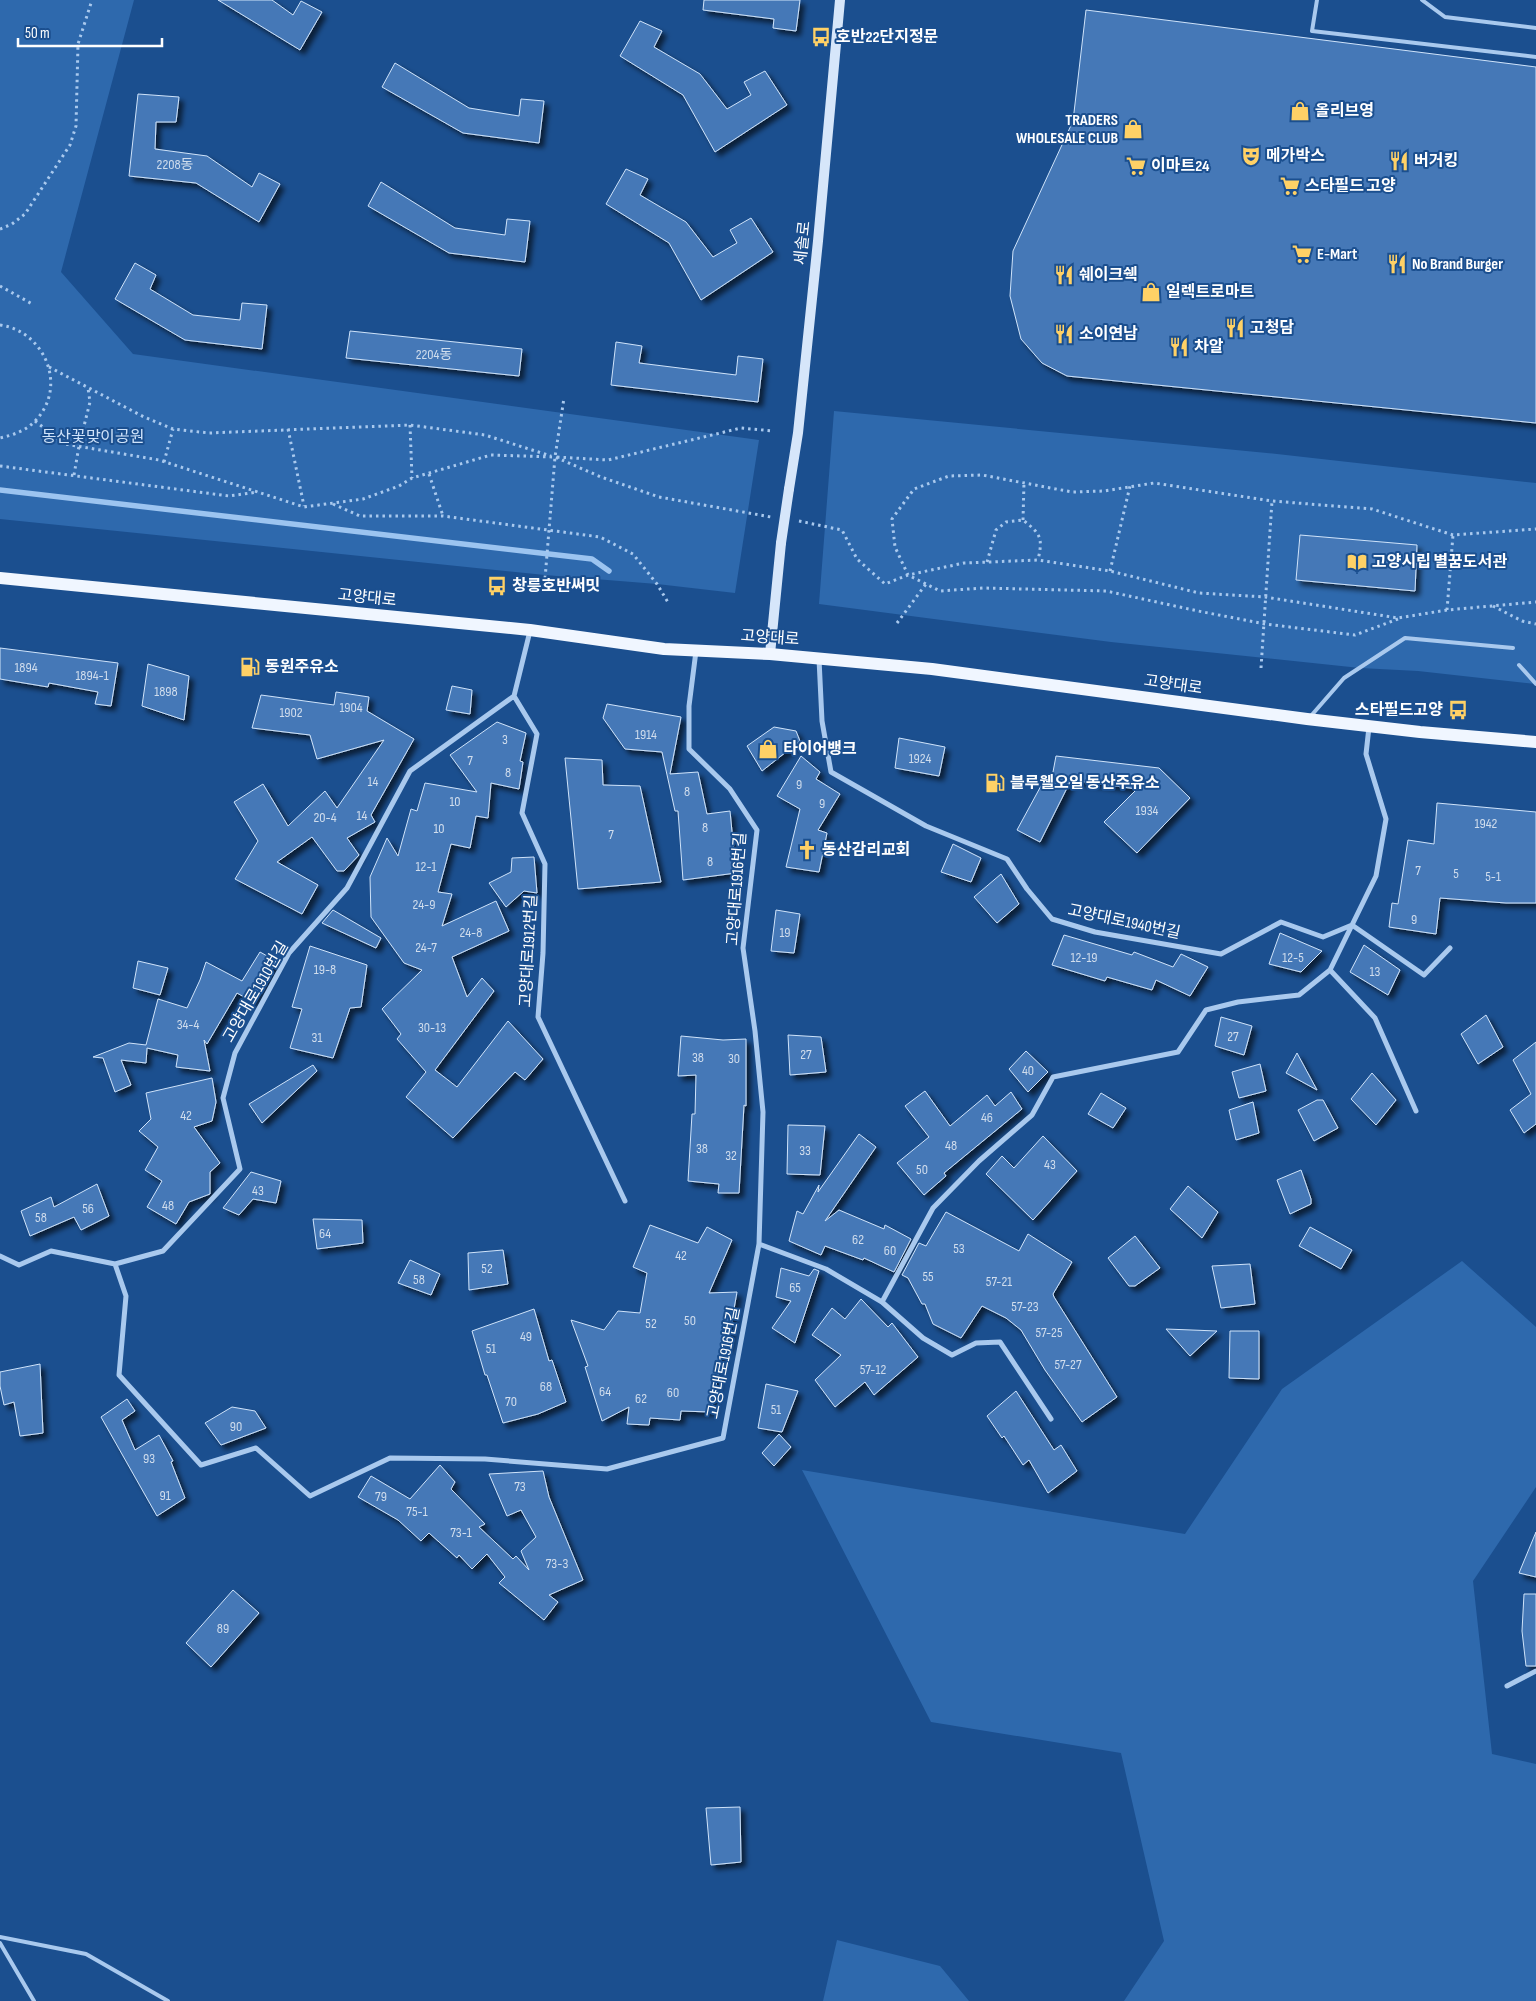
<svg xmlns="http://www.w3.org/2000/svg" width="1536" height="2001" font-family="'Sofia Sans Condensed','Noto Sans KR',sans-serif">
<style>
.green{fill:#2e69ad}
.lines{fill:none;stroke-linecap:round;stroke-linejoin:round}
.stream{stroke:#9cc4f0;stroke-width:5.5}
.building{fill:#4478b7;stroke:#cfe3fa;filter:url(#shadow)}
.path{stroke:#a9c9ee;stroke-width:3;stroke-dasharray:2.5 4;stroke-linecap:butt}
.lane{stroke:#a9c9ee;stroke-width:4}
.street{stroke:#a9c9ee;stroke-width:5}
.secondary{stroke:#d6e6fa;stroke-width:10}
.primary{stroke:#f0f6ff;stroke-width:12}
.secondary-bridge{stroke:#d6e6fa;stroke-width:10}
.labels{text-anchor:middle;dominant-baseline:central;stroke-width:4;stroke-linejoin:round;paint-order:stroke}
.number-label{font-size:14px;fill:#d0dded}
.poi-label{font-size:16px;font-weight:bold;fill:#fff;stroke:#1b4f8f;text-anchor:start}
.street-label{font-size:16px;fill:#fff;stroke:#1b4f8f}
.park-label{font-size:16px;fill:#cfe3fa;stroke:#1b4f8f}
</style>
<defs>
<filter id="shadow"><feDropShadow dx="4.5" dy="4.5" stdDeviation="2.5" flood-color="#0009"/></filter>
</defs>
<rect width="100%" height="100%" fill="#1b4f8f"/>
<path class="green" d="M0,0h134l-73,272 72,82 626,86 -24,153 -78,-9 -112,-9 -545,-56z
M834,411l443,43 259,29v201l-118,-13 -58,-3 -249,-26 -292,-38z
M1462,1261l74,66v160l-63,94 19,173 44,10v237h-412l40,-60 -43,-188 -190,-31 -129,-252 383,64 97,-145z
M837,1940l103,26 29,35h-146z"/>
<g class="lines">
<path class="stream" d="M0,490l592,69 17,12"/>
</g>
<path class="building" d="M218,0h54l21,15 8,-14 21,11 -22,38z
M704,0h96l-4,31 -23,-3 1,-9 -71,-9z
M1086,10l450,57v356l-469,-47 -25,-13 -21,-24 -11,-43 3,-45 60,-130z
M640,21l22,10 -8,16 46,27 27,35 24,-14 -7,-13 21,-11 22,34 -72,47 -32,-57 -63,-39z
M395,63l74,45 50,8 2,-17 23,2 -5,42 -76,-10 -81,-46z
M138,94l41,3 -3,25h-20l-1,27 52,7 45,31 7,-14 21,11 -21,38 -63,-39 -67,-7z
M626,169l22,10 -8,16 46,27 27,35 24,-14 -7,-13 21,-12 22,34 -72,48 -32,-57 -63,-39z
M381,182l74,46 50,7 2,-16 23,2 -5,41 -76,-9 -81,-47z
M135,263l21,12 -6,14 43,26 47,5 2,-17 25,2 -5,44 -77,-9 -70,-41z
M350,331l172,18 -3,27 -173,-18z
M616,342l26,4 -3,17 97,12 2,-19 25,3 -5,43 -147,-17z
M1300,535l117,10 -2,46 -119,-11z
M0,648l118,15 -7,43 -16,-2 3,-12 -49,-9 -1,4 -48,-8z
M148,664l41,12 -5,44 -42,-14z
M452,686l20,4 -2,24 -24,-4z
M336,692l33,5 -2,14 47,28 -43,76 4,7 -28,16 12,17 -15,16h-7l-25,-34 -35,25 41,23 -16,29 -67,-35 23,-38 -24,-39 29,-18 25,42 37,-35 12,17 47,-68 -67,19 -7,-24 -58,-7 9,-33 73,10z
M607,704l74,13 -11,57 28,-2 9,42 23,-3 6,62 -53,7 -5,-69h-3l-13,-59 -37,-3 -22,-31z
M497,722l29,11 -6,28 3,1 -4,27 -28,-6 -3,35 -12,-2 -6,32 -19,-4 -13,48 14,2 -10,32 54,-25 13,30 -57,26 15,40 15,-19 12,13 -59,79 22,17 51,-66 35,38 -18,21 -10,-8 -62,66 -47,-41 20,-25 -29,-33 4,-5 -19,-25 40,-39 -18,-7 -33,-46 -1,-40 17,-39 11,18 13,-47 6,2 8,-28 52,9 -27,-37z
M774,727l22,4 4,10 -38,30 -15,-25z
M899,738l46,9 -6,29 -44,-8z
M801,756l19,16 -4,7 24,15 -22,36 9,3 -8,39 -33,-5 14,-58 -23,-13z
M1056,756l103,12 31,30 -53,55 -33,-31 33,-33 -66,-9 -31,62 -23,-12 25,-46 8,4z
M565,758l37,2 1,25 37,1 21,96 -83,7z
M1437,803l99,9v91h-30l-66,-5 -4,36 -47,-7 3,-24 6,1 10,-64 26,4z
M953,844l28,14 -10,24 -30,-10z
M534,857l3,36 -13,-2 -18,16 -17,-24 22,-11 1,-14z
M1001,874l18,30 -22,19 -23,-26z
M333,910l48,28 -5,10 -54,-25z
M776,910l24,4 -6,39 -23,-2z
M1280,933l42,18 -21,21 -32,-8z
M1064,935l68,20 2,-3 39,15 8,-13 27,13 -18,29 -34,-16 -4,10 -45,-13 -2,4 -53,-16z
M1364,945l36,25 -12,25 -38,-23z
M310,946l57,19 -6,42 -11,1 -17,50 -43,-10 12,-39 -10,-2z
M260,952l16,9 -23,41 -16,-9 -30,51 -3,-4 6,31 -34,-4 2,-12 -31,-7 -1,15 -25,-3 10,25 -16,7 -12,-34 -10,-1 36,-14 17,2 12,-46 29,9 13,-28 6,-18 36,19z
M138,961l30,7 -8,27 -27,-7z
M1486,1015l17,32 -25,17 -17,-30z
M1221,1017l31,9 -8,29 -29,-9z
M788,1035l33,2 5,35 -36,3z
M681,1036l42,4 23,-1v67l-2,-1 -5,88h-21l1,-9 -31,-3 4,-67h3l1,-39 -18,1z
M1536,1042v82l-12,9 -14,-23 21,-16 -18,-34z
M1026,1051l22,21 -20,20 -19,-23z
M1297,1053l20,37 -31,-17z
M1260,1064l6,27 -27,7 -7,-26z
M313,1065l4,6 -55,52 -13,-19z
M1372,1073l24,27 -20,25 -25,-26z
M212,1078l4,24 -4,19 -18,6 26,36 -10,9v22l-21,8 -13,22 -29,-17 15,-26 -17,-11 13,-23 -19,-16 12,-12 -5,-26z
M925,1091l25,35 37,-31 8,11 16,-14 11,17 -78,64 2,3 -22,19 -27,-32 32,-26 -24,-31z
M1101,1093l25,15 -13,20 -25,-14z
M1317,1100h6l15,28 -24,13 -16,-31z
M1253,1102l6,31 -23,7 -7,-30z
M788,1125l37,1 -5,49 -33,-1z
M859,1134l17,13 -51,74 14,-11 45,19 1,-4 26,14 -17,33 -30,-14 -1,2 -38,-14 -4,9 -32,-14 8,-30 6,3 16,-29 -1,7z
M1043,1136l34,35 -44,49 -47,-46 16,-18 12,12z
M1301,1170l10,29v5l-21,10 -13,-34z
M251,1172l30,9 -5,22 -23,-4 -14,16 -16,-7z
M97,1184l12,32 -28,14 -7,-13 -44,19 -9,-25 30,-14 3,10z
M1188,1186l30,26 -16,26 -32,-29z
M946,1212l73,39 9,-17 44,28 -19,32 1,3 63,100 -35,25 -37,-52 -24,-40 -15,-12 -24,-12 -21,32 -28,-14 -8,-20h-3l-14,-26 -6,-3 17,-32 7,3z
M313,1219l49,1 1,23 -46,6z
M650,1225l48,18 9,-16 25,13 -23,53 28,-1 -10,56h-4l-12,64 -30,-1 -1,9 -30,-2 -1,7 -22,-1 2,-17 -27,14 -17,-54 3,-1 -17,-46 33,10 14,-19 22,2 7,-40 -14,-6z
M1310,1227l42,23 -11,19 -42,-23z
M1135,1236l25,32 -25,18h-6l-21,-28z
M503,1250l5,34 -39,6 -1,-37z
M410,1260l30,14 -9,21 -33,-12z
M1250,1264l5,40 -34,4 -9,-42z
M781,1268l28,8 5,-7 5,2 -24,72 -23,-15 19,-27 -15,-4z
M861,1299l27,28 4,-4 26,34 -44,38 -9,-13 -30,25 -20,-27 26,-25 -29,-20 20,-27 13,11z
M534,1309l15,52 3,-1 14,42 -28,12 -35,9 -16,-48h-2l-13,-44z
M1166,1329l51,2 -27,25z
M1230,1331h29v48l-30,-1z
M40,1364l3,69 -23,3 -6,-34 -10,3 -4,-19v-14z
M766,1384l32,7 -16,41 -24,-4z
M1016,1391l38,59 7,-5 16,26 -29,22 -19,-33 -6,5 -19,-29 -2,2 -15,-22z
M127,1399l8,12 -13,9 13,30 24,-15 14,26 -2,1 14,36 -28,18 -56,-99z
M232,1407l23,4 11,17 -45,17 -16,-22z
M779,1434l12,13 -17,19 -12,-13z
M440,1465l15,17 -4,7 34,35 -6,3 34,32 3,-3 13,14 -8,-19 15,-14 -15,-27 -14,6 -18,-42 54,-3 6,26 34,83 -34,15 9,7 -14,18 -45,-37 6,-6 -18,-23 -15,15 -13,-14 -2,3 -28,-25 -8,8 -23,-21 -40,-23 13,-21 39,23z
M1536,1532v45l-17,-4z
M233,1590l26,23 -48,54 -25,-24z
M1524,1594h12v72h-10l-4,-35z
M740,1807l1,55 -30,3 -5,-57z"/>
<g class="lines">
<path class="path" d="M0,229l12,-5 13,-10 45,-69 6,-19 2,-82 14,-44
M0,286l34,19
M0,325c45,6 69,63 34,97 -9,9 -21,13 -34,16
M49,367l95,50 29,12 36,4 201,-8 75,10 66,21
M35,421l30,23 94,16 145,47 59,-8 36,-13 13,-8 79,-23 64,2 46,20 58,20 112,20
M410,425l2,53
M288,429l16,77
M557,457l51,3 133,-32 32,3
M164,462l9,-33
M0,466l229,30 29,-4
M429,474l14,42
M74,475l5,-29 11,-44 -2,-14
M333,504l27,12h83l157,21 33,17 24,30 12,20
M1023,520l1,-38
M799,521l43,9 15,29 28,25 23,-9 56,-12 74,-3 72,11 89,22 66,4 133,21 49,-8 89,-8
M987,562l9,-32 10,-8 17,-2c18,14 20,18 15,40
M1110,571l20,-85
M544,591l11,-134 9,-59
M1493,606l29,15 14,3
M1447,610l6,-75
M1398,619l-43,16 -90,-11 -67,-13 -92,-20 -123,-3 -43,3 -32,-16 -13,-28 -3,-28 22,-30 35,-13 33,-1 90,17 32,-1 50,-8 118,18 100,8 81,26 83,-6
M897,623l29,-39
M1261,668l11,-167"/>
<path class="lane" d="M1317,0l-5,31 224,26
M1422,0l23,17 91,11
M1519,665l17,19
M1310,717l34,-39 61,-40 108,10
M0,1937l86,17 82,47
M0,1943l34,58"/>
<path class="street" d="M819,659l3,62 9,51 95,54 81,33 20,30 25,30 43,13 126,22 60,-32 42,15 29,-12 72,50 26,-27
M514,696l23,38 -15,79 23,51 -2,89 -5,64 87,184
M1330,970l45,48 41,93
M759,1244l67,25 56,33 51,-94 46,-47 53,-46 21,-38 125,-25 28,-42 32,-8 61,-7 31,-25 46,-94 10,-57 -20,-65 3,-27
M0,1256l19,9 32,-14 64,13 48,-13 77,-82 -17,-71 12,-45 54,-100 58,-65 63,-117 104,-75 16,-65
M115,1264l11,32 -7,79 82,90 55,-17 54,48 80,-38 95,1 122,10 116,-31 36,-194 4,-132 -8,-81 -12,-83 14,-118 -27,-41 -41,-40v-43l7,-55
M882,1302l41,36 29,17 24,-12 24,-1 51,77
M1507,1686l29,-15"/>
<path class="secondary" d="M789,489l9,-56 20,-192 22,-241
M770,654l11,-111"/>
<path class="primary" d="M0,578l530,52 134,19 106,5 162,15 375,50 113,13 116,10"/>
<path class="secondary-bridge" d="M781,543l8,-54"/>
</g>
<defs>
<symbol id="bus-bare" viewBox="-9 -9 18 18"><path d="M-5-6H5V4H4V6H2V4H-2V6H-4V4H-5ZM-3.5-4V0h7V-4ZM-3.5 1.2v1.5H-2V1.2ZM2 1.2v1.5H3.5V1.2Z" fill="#ffd166" stroke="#1b4f8f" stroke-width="2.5" paint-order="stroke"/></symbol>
<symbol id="shop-bare" viewBox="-9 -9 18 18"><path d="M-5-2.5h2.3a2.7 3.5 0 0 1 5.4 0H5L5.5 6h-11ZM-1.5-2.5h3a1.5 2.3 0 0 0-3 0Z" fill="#ffd166" stroke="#1b4f8f" stroke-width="2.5" paint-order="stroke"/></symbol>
<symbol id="theatre-bare" viewBox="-9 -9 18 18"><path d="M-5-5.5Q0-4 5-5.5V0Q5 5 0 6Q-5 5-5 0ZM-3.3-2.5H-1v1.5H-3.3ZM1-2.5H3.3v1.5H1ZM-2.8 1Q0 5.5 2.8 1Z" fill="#ffd166" stroke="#1b4f8f" stroke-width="2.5" paint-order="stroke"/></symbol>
<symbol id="restaurant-bare" viewBox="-9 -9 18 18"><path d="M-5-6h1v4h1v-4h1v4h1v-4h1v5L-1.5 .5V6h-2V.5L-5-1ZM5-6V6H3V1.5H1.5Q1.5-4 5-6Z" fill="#ffd166" stroke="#1b4f8f" stroke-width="2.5" paint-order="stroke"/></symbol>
<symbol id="supermarket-bare" viewBox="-9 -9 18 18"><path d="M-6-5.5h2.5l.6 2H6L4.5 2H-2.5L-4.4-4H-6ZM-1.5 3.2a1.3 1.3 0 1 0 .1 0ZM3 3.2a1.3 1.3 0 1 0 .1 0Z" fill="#ffd166" stroke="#1b4f8f" stroke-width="2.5" paint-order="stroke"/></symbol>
<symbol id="library-bare" viewBox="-9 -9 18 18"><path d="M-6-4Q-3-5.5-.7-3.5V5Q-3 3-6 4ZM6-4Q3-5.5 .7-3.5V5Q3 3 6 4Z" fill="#ffd166" stroke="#1b4f8f" stroke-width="2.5" paint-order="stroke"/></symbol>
<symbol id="fuel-bare" viewBox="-9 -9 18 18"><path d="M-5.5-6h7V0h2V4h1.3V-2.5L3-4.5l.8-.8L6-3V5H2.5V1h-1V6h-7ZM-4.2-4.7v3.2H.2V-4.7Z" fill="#ffd166" stroke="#1b4f8f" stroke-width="2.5" paint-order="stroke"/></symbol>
<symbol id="church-bare" viewBox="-9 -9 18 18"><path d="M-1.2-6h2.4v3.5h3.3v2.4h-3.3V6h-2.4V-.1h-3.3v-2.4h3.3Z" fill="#ffd166" stroke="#1b4f8f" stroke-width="2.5" paint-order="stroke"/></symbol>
</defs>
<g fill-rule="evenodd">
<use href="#bus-bare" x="807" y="23" width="28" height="28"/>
<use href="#shop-bare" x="1286" y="97" width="28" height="28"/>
<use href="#shop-bare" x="1119" y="115" width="28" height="28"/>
<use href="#theatre-bare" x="1237" y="142" width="28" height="28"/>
<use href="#restaurant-bare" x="1385" y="147" width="28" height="28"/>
<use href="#supermarket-bare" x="1122" y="152" width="28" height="28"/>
<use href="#supermarket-bare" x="1276" y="172" width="28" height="28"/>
<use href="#supermarket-bare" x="1288" y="240" width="28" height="28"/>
<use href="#restaurant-bare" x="1383" y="250" width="28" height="28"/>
<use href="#restaurant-bare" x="1050" y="261" width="28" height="28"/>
<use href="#shop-bare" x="1137" y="278" width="28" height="28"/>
<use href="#restaurant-bare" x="1221" y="314" width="28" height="28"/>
<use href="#restaurant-bare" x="1050" y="320" width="28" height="28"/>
<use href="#restaurant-bare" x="1165" y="333" width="28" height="28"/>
<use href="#library-bare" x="1343" y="548" width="28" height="28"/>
<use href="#bus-bare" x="483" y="572" width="28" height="28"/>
<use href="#fuel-bare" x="236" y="653" width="28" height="28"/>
<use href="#bus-bare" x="1444" y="696" width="28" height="28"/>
<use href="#shop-bare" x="754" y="735" width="28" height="28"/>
<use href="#fuel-bare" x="981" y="769" width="28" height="28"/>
<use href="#church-bare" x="793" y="836" width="28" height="28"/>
</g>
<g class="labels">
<g class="number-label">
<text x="175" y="164">2208동</text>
<text x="434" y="354">2204동</text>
<text x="26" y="667">1894</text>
<text x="92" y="675">1894-1</text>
<text x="166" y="691">1898</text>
<text x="351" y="707">1904</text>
<text x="291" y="712">1902</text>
<text x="646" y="734">1914</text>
<text x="505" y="739">3</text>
<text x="920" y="758">1924</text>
<text x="470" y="760">7</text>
<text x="508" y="772">8</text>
<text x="373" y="781">14</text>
<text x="799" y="784">9</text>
<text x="687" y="791">8</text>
<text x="455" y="801">10</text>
<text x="822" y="803">9</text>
<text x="1147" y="810">1934</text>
<text x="362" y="815">14</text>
<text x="325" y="817">20-4</text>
<text x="1486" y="823">1942</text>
<text x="705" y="827">8</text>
<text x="439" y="828">10</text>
<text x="611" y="834">7</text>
<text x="710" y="861">8</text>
<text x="426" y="866">12-1</text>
<text x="1418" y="870">7</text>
<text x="1456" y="873">5</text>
<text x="1493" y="876">5-1</text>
<text x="424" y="904">24-9</text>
<text x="1414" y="919">9</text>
<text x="471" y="932">24-8</text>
<text x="785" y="932">19</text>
<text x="426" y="947">24-7</text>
<text x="1084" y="957">12-19</text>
<text x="1293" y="957">12-5</text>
<text x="325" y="969">19-8</text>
<text x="1375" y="971">13</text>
<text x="188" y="1024">34-4</text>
<text x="432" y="1027">30-13</text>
<text x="1233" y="1036">27</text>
<text x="317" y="1037">31</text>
<text x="806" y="1054">27</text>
<text x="698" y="1057">38</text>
<text x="734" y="1058">30</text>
<text x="1028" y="1070">40</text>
<text x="186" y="1115">42</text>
<text x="987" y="1117">46</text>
<text x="951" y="1145">48</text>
<text x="702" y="1148">38</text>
<text x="805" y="1150">33</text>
<text x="731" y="1155">32</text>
<text x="1050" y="1164">43</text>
<text x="922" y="1169">50</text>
<text x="258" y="1190">43</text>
<text x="168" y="1205">48</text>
<text x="88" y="1208">56</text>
<text x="41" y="1217">58</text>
<text x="325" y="1233">64</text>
<text x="858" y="1239">62</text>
<text x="959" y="1248">53</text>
<text x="890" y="1250">60</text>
<text x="681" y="1255">42</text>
<text x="487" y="1268">52</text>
<text x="928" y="1276">55</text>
<text x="419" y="1279">58</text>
<text x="999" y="1281">57-21</text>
<text x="795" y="1287">65</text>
<text x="1025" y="1306">57-23</text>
<text x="690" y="1320">50</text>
<text x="651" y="1323">52</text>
<text x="1049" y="1332">57-25</text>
<text x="526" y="1336">49</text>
<text x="491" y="1348">51</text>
<text x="1068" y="1364">57-27</text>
<text x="873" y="1369">57-12</text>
<text x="546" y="1386">68</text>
<text x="605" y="1391">64</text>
<text x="673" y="1392">60</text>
<text x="641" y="1398">62</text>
<text x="511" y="1401">70</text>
<text x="776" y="1409">51</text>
<text x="236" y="1426">90</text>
<text x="149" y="1458">93</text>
<text x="520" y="1486">73</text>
<text x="165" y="1495">91</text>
<text x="381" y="1496">79</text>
<text x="417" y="1511">75-1</text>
<text x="461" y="1532">73-1</text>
<text x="557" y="1563">73-3</text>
<text x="223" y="1628">89</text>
</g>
<g class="poi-label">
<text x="836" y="37">호반22단지정문</text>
<text x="1315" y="111">올리브영</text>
<text x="1118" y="120" text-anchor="end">TRADERS<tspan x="1118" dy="18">WHOLESALE CLUB</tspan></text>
<text x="1266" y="156">메가박스</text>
<text x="1414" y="161">버거킹</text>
<text x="1151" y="166">이마트24</text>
<text x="1305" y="186">스타필드 고양</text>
<text x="1317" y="254">E-Mart</text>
<text x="1412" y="264">No Brand Burger</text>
<text x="1079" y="275">쉐이크쉑</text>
<text x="1166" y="292">일렉트로마트</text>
<text x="1250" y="328">고청담</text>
<text x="1079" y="334">소이연남</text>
<text x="1194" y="347">차알</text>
<text x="1372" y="562">고양시립 별꿈도서관</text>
<text x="512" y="586">창릉호반써밋</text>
<text x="265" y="667">동원주유소</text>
<text x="1443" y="710" text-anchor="end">스타필드고양</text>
<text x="783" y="749">타이어뱅크</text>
<text x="1010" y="783">블루웰오일 동산주유소</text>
<text x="822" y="850">동산감리교회</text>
</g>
<g class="street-label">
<text transform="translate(803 243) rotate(-84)">세솔로</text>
<text transform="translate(367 598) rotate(6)">고양대로</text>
<text transform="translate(770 638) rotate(4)">고양대로</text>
<text transform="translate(1173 685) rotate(8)">고양대로</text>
<text transform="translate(737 889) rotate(-86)">고양대로1916번길</text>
<text transform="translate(1124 922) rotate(12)">고양대로1940번길</text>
<text transform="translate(529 951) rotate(-87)">고양대로1912번길</text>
<text transform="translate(256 992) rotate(-60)">고양대로1910번길</text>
<text transform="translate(724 1363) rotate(-79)">고양대로1916번길</text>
</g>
<g class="park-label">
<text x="93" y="437">동산꽃맞이공원</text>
</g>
</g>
<path d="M18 38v8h144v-8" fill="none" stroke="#ffffff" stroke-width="2.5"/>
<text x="25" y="38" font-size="15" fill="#ffffff" stroke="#1b4f8f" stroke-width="4" paint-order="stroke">50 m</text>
</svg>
